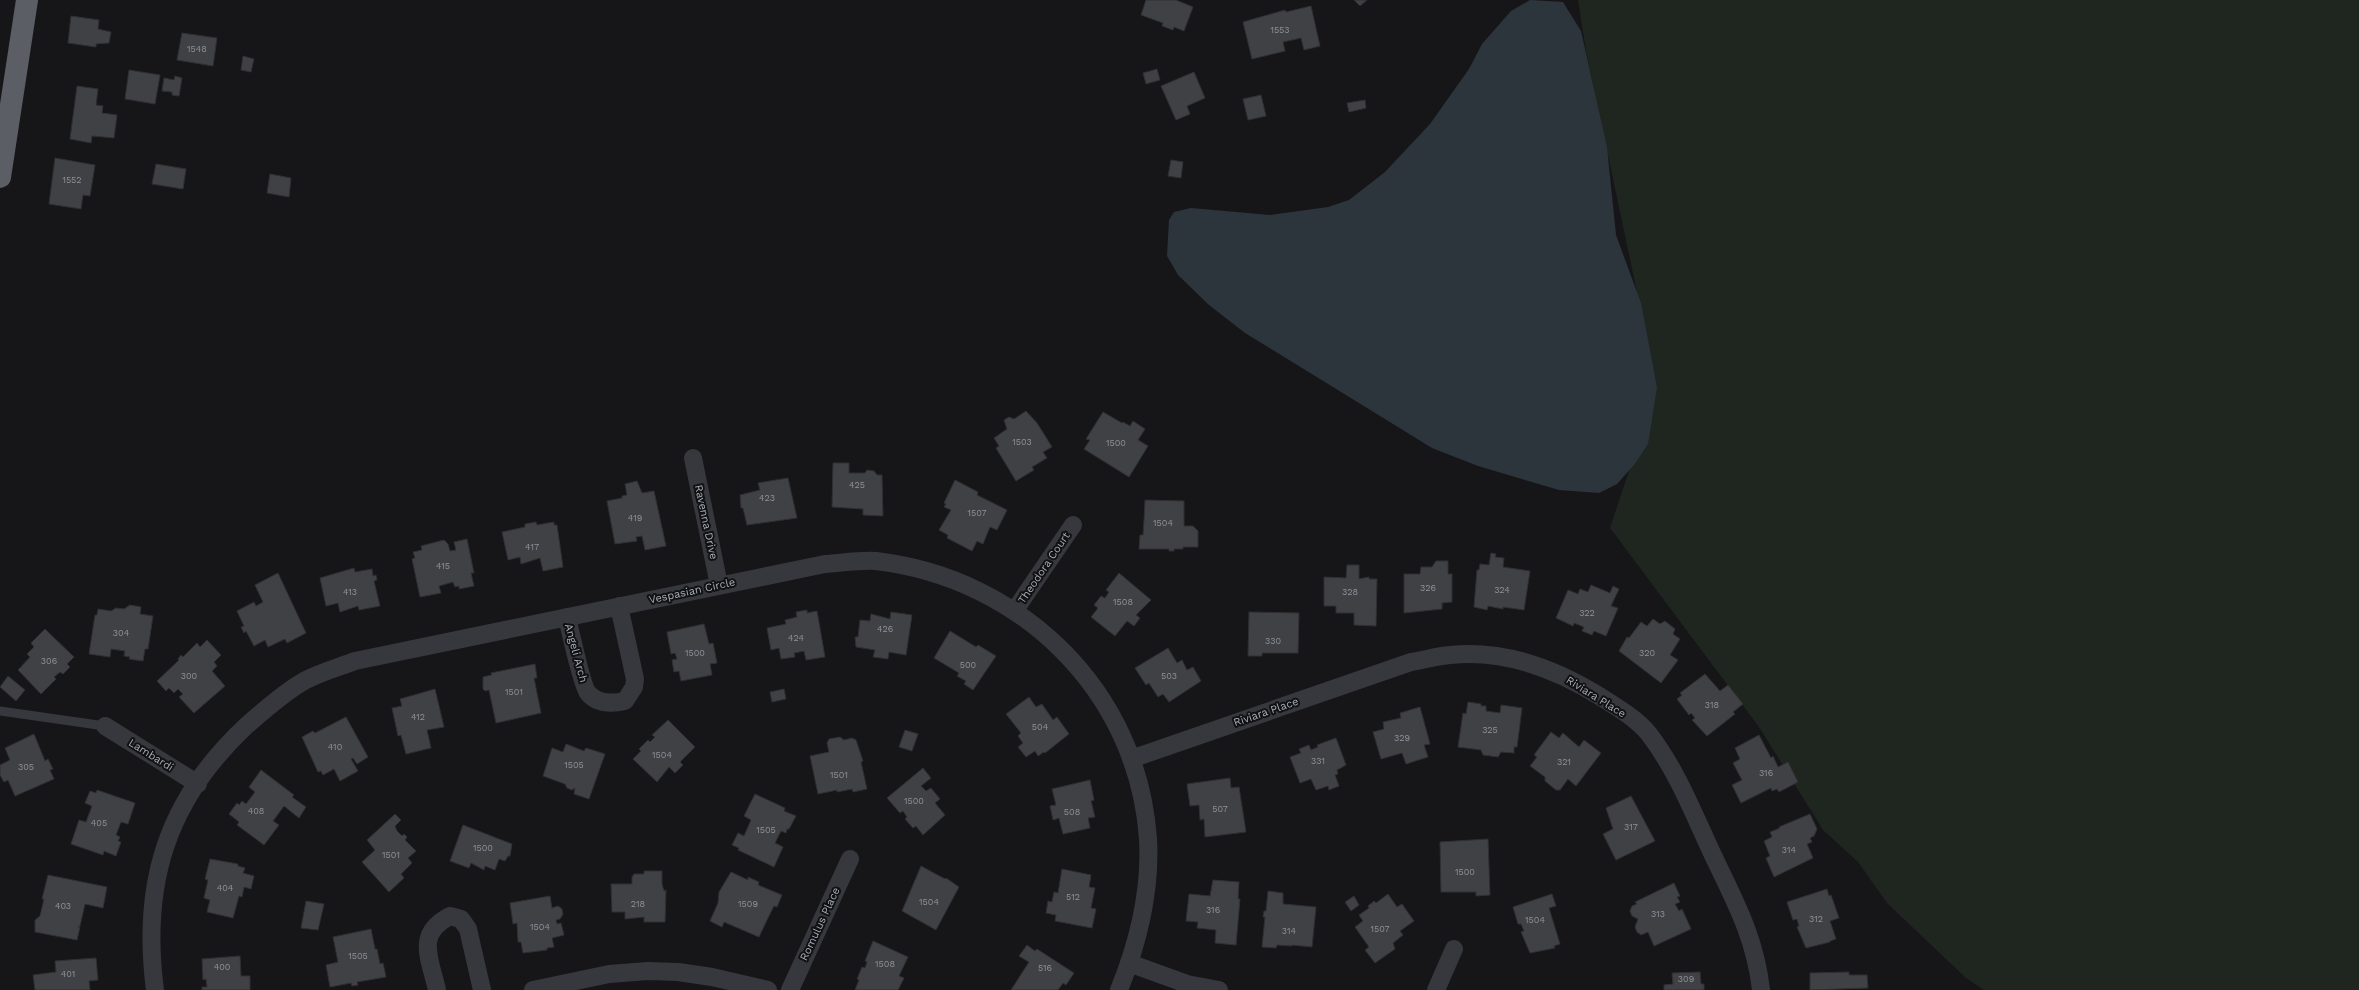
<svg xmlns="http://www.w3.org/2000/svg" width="2359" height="990" font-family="'Work Sans',sans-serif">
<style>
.green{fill:#1e261f}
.water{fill:#2c353c}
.building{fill:#404145;stroke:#303034}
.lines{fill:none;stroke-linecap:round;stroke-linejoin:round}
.service{stroke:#37383d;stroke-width:9}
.minor{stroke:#37383d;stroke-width:18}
.trunk{stroke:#5b5e65;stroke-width:22}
.labels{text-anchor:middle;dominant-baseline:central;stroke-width:4;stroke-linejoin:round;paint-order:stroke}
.number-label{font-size:9px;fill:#8e929b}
.street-label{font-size:11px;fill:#a8adb8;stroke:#111113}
</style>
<rect width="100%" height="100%" fill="#161618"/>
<path class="green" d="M1578,0h781v990h-375l-18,-12 -79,-75 -29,-41 -35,-32 -64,-103 -149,-199 47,-141 -71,-336z"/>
<path class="water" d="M1530,0l33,2 18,29 26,116 9,88 25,68 16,84 -9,57 -14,21 -17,19 -18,9 -40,-3 -81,-24 -46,-18 -187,-115 -36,-28 -31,-30 -11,-19 2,-36 5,-8 17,-4 79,7 58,-8 21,-7 36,-28 45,-48 39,-55 13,-25 29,-33z"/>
<path class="building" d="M1146,0h30l17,7 -9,24 -10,-4 -1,3 -11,-4 1,-3 -22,-8z
M1354,0h13l-7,6z
M1311,6l9,40 -16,4 -3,-12 -18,4 2,9 -33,8 -9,-37 42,-12 1,2z
M71,16l28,4 -1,9 13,3 -2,11 -13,1v3l-28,-4z
M182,33l35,5 -4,28 -36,-6z
M243,56l11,3 -3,13 -10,-2z
M1157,69l3,11 -14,4 -3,-11z
M129,70l31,5 -5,29 -30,-5z
M1194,72l11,26 -18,8 3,8 -14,6 -15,-34z
M175,76l7,2 -3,18 -7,-1v-3l-10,-1 2,-13 10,2z
M77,86l21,3 -2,16 7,1 -1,7 15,2 -3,23 -22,-2 -1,7 -21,-4z
M1261,95l5,21 -18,4 -5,-21z
M1365,100l1,8 -17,4 -2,-9z
M55,158l40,7 -5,31 -7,-1 -2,14 -32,-5z
M1171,160l12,2 -2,16 -13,-2z
M156,164l30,5 -3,20 -31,-5z
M270,174l21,4 -2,19 -22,-4z
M1026,411l11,12 15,24 -9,5 4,6 -15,9 2,3 -18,11 -20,-33 3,-2 -5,-8 13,-9 -3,-9 5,-3 5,2z
M1103,412l19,11 1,-1 7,4 3,-5 12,8 -7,11 10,6 -19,31 -45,-28 6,-9 -4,-1z
M833,463h16v10h16l2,-3 7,1 3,4h5l1,41 -20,-1v-6l-31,-2z
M788,478l9,40 -50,7 -4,-17h-2l-1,-13 20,-5 -2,-7z
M955,480l23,12 -1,3 30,15 -10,20 -7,-3 -7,17 -6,-3 -5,10 -25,-13 1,-3 -9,-5 12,-20 -7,-3 2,-3 -2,-1z
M637,481l5,12 12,-2 12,55 -21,4 -3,-14 -6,1 1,4 -22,3 -8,-43 15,-3v-2l5,-1 -2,-11z
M1145,500l39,1v25h9l5,5v16h-15v2h-9v2h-5v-2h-30l1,-14h3l1,-15z
M536,522l1,3 17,-3v3h3l6,42 -20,4 -3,-13 -19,6 -1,-7 -12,3 -6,-28 23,-5v-3z
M467,539l7,34h-3l3,13 -15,3v-3l-4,1 -2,-5 -14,4 2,7 -21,4 -8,-38 3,-1 -2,-6 9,-2 -1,-4 23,-6 4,4 2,7 6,-1 -2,-8z
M1491,553l5,1 -1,3 9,1 -1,9 27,4 -6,39 -21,-3v2l-15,-3 -1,4 -13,-3 3,-37h2l1,-6 9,1z
M1436,561h12v13h4v28l-10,1v6l-38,4v-39h16l1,-7h11z
M1347,565h12v14l10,-2v2h8l-1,47 -22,-1v-12h-18v-7h-12v-29l22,1z
M354,568l1,4 17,-3 1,7 3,-1 1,5 -3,1 6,25 -21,4 -1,-4 -18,6 -2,-9 -12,3 -6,-28z
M278,573l28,60 -19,10 -2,-4 -17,8 -3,-7 -11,6 -8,-15 -2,2 -3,-6 3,-1 -7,-15 17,-9 2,4 7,-4 -8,-17z
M1119,573l32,27 -15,15 4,3 -6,8 -7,-5 -12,15 -24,-19 7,-9 -4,-3 7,-9 4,2 4,-6 -3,-2z
M1591,585l19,8 3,-7 6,3 -8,17 7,2 -12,28 -12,-5 -2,4 -10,-4 2,-4 -10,-4 -1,3 -17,-8 12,-28 10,4 2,-5 8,3z
M130,605l11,2 -1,7 13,2 -5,33h-3l-2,12 -14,-2 1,-2 -6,-1 1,-5 -14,-2 -1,8 -21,-3 6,-39h2l1,-6 13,2 5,-3 8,1z
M807,610v3l10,-2 8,46 -19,3 -2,-9 -10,2 1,4 -14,2 -2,-11 -8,2 -4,-22 19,-4 -1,-4 12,-3 -1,-5z
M891,612l21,3 -6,40 -17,-3 -1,7 -15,-2 2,-7 -19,-3 -1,-10h3l2,-17 10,1 1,-7 19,5z
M1249,612l50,1 -1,40h-36v3h-14z
M1653,619l7,5 5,-3 10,8 -2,5 7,5 -10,16 8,5 -17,23 -42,-32 8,-14 2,1 12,-16 6,4z
M704,624l5,20 4,-1 4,20 -7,1 2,11 -31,6 -2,-10 -5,1 -2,-12 5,-1 -2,-6 -4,1 -4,-22z
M45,629l29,28 -7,7 3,3 -7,7 -3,-2 -6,5 2,2 -15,15 -23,-24 12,-13 -3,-3 7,-7 -3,-4z
M950,631l26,16 2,-2 18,11 -23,34 -9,-6 2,-3 -9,-5 2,-3 -25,-15z
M207,640l14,15 -7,7 3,4 -5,5 13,15 -31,27 -15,-16 4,-3 -5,-5 -4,4 -5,-5 -3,3 -9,-10 22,-21 -1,-1 3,-4 2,2 14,-14 3,4z
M1168,648l9,15 5,-3 5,10 6,-3 8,14 -32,21 -6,-8 -5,3 -9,-14 -3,2 -11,-17z
M535,664l2,14h-3l7,35 -45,10 -7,-33 -4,1 -2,-2v-12l9,-2 -1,-2z
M1705,674l15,17 8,-6 15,19 -10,8 2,2 -28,22 -15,-16 3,-2 -4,-5 -2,2 -12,-16 5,-4 -2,-2z
M8,676l17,14 -9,11 -16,-14z
M435,689l9,38 -17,3 4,18 -25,6 -5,-19 -3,1 -6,-28 10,-2 -2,-7z
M784,689l2,10 -14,3 -2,-10z
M1029,697l7,10 6,-3 11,16 4,-3 12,17 -24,19 -1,-1 -6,4 -3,-5 -9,6 -8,-10 5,-4 -5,-7 3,-3 -15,-19z
M1468,702l13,2v2h5v5l14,2 1,-8 21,3 -5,39h-3v6l-13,-1 -3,5 -15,-2 -2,-5 -23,-3 5,-34 3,1z
M1420,707l10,37 -6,1 4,12 -22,7 -4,-11 -21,6 -8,-27 11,-3 -1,-7 18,-4 -1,-5z
M346,717l22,40 -11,7 -4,-6 -2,1 7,12 -18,10 -6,-12 -11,6 -2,-4 -3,1 -16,-35 11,-6 2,2z
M668,720l27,27 -15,15 3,3 -8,8 -6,-6 -12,15 -24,-23 8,-8 -2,-2 9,-9 2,2 5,-5 -3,-2z
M905,730l13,4 -6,17 -13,-4z
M1551,732l8,6 4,-5 16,14 5,-7 17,13 -25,33 -8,-7 -8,11h-4l-11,-9v-4l-15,-11 7,-9 -3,-2z
M34,734l11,27 3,-2 5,10 -3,1 4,9 -39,17 -7,-16 -4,2 -4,-7v-10l10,-5 -5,-12z
M1759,735l12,23 2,-2 5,11 10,-5 10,20 -19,10 -2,-3 -5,2 -1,-3 -30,15 -9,-18 10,-5 -9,-17 7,-4 -5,-11z
M840,737l4,3 8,-2 4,2 7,21 -2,1 6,27 -14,3 -1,-3 -15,3v-2l-19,4 -8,-38 19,-4 -2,-9 2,-4z
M1336,738l10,27 -9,5 1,4 -3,1 4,11 -10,4 -1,-4 -12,4 -5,-11 -11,4 -10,-26 11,-4 -2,-4 10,-4 2,5 7,-3 -1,-2z
M566,744l18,7 2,-3 19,6 -16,45 -15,-5 1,-6 -3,2 -5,-2 -2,-4 -22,-8 9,-28 11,4z
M923,768l8,10 -10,8 5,5 5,-3 9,11 -5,4 10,12 -22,20 -7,-9 -3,2 -8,-9 2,-2 -4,-6 -3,2 -13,-15z
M261,770l33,25 -2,2 14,10 -7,11 -15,-12 -11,15 6,4 -15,20 -27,-20 2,-3 -10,-8 8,-11 2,2 3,-4 4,3 9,-12 -6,-5z
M1230,778l1,10 8,-1 7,45 -41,5 -1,-18 -4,1 -1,-15 -9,1 -3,-22z
M1090,780l4,20 -3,1 4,16 -7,1 2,10 -27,6 -4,-16 -6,2 -3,-14 6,-1 -4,-16z
M97,790l38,13 -7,21 -7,-2 -5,13 4,2 -2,4 3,1 -5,14 -12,-5 -1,4 -32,-11 8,-24 7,2 6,-16 -7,-3 5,-12 6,2z
M755,794l30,14 -1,3 12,5 -7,13h-2l-1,4 -5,-2 -6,12 8,4 -9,20 -36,-17 1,-2 -7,-3 6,-12 6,3 7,-16 -7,-4z
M1631,796l24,45 -39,19 -13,-26 10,-5 -7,-21z
M395,814l6,6 -6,6 2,5 5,5 2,-2 3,3 -2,3 11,11 -8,7 4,5 -11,11 3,4 -15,14 -27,-30 13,-12 -8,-10z
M1810,814l7,15 -3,7 -4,2 2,4 -5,2 6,14 -39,19 -8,-19 4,-2 -6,-15 8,-4 -2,-5 10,-4 -1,-1z
M463,825l49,19 -2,12h-2l-3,5 -6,-2 -4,11 -10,-4 -1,4 -13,-7 -2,5 -19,-7z
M1488,839l2,56 -14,1v-4h-35l-1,-50z
M210,859l28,5v2l7,2 -2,5 11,3 -3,13 -7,-2 -2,10 -3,-1 -6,22 -26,-6 3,-12 -6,-2 4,-18 -3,-1z
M921,866l24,13 1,-1 13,9 -23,43 -34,-19z
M1062,869l29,6 -2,12 6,1 -4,20 5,1 -4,19 -37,-7 1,-6 -10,-2 2,-12 4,1 2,-10 4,1z
M644,871h18v13l2,7 2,-1 -1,32h-21v-5l-19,2v-7h-13l-1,-28h21v-7l2,-3h10z
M731,872l17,8v-3l11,5 -1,3 24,10 -5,12 -3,-1 -7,14 -8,17 -35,-15 -2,5 -12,-6 8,-18 1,-11z
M48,875l59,12 -4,21 -18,-4 -5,22 -2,1h2l-3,13 -42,-8v-12l5,-4 4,-17h-2z
M1213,880l26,2 -1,17h2l-4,46 -21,-2 1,-13 -19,-2 1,-6 -12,-1 3,-27 21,2z
M1674,883l6,13 -3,1 3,5 -5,2 4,7 3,-2 9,20 -37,17 -6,-14 -7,3 -4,-3 -2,-5 3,-8 -6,-3 -2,-5 2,-5 5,-2 -2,-2z
M1827,889l2,7 2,-1 8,23 -9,3 6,18 -6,2v1l-24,6 -9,-21 2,-1 -2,-7 -4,1 -6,-18z
M1268,891l15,2v11l33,3 -4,40 -20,-2v1l-15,-1 -1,3 -14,-1 3,-30h-2l1,-6h2z
M1388,894l9,13 5,-3 12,17 -14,10 3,4 -10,8 2,6 -20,14 -10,-13 4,-3 -14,-20 8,-6 -4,-6 10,-7 -1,-2 6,-5 2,2z
M1552,894l4,12 -7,2 11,36 -6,2 1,2 -25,5 -9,-21 3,-1 -3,-7h-3l-5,-17z
M550,896l2,12 6,-2 4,3 1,5 -3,5 -4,1 1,4 4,-1 3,12 -12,3 2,9 -7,1v2l-24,3 -2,-11h-3l-1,-19 -4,1 -3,-21z
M1354,896l5,9 -8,6 -6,-9z
M306,901l18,3 -6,26 -17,-2z
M371,929l4,20h2l3,15 3,-1 3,14 -29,5 1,3 -6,1 -1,-3 -21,4 -4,-22 12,-3 -5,-25z
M873,941l35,16 -9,19 5,2 -6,12h-43l4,-10 -2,-1 5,-12 3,1 2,-6 -2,-1z
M1027,945l8,6 2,-2 37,24 -8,12 -3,-2 -5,7h-47l18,-28 -10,-6z
M240,956l1,20h9v14h-48v-3h5l-1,-8 -3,1 -1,-21z
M96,958l2,22 -9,1 1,9h-55l-2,-15 23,-3 -1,-11z
M1700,972l1,12h3v6h-40v-5l9,-1 -1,-11z
M1849,972v3h18l1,13 -58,2v-17z"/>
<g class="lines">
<path class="service" d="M0,711l105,15"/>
<path class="minor" d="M693,458l26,127
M1015,610l58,-85
M567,617c3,13 15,69 21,76 9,11 23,11 37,8l9,-14 1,-8 -16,-73
M105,726l93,58
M1131,759l280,-97c13,-2 26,-6 39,-7 54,-6 106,14 151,42 16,10 37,23 48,37 27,35 44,78 62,117 23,49 44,85 50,139
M1129,963l58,21 32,6
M155,990c-14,-107 12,-190 91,-264 17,-15 41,-36 60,-46 15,-8 33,-13 49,-19l470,-97c16,-1 34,-4 51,-3 145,17 262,130 272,278 3,52 -10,104 -29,151
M437,990c-7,-32 -22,-56 13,-74l11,3 7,10 14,61
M533,990l76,-16 39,-3 30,1 34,5 56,13
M790,990l60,-131
M1436,990l18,-41"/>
<path class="trunk" d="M0,177l27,-177"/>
</g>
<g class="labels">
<g class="number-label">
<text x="1280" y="30">1553</text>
<text x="197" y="49">1548</text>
<text x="72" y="180">1552</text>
<text x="1022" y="442">1503</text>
<text x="1116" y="443">1500</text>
<text x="857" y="485">425</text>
<text x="767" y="498">423</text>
<text x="977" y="513">1507</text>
<text x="635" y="518">419</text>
<text x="1163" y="523">1504</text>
<text x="532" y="547">417</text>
<text x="443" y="566">415</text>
<text x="1428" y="588">326</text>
<text x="1502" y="590">324</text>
<text x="350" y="592">413</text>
<text x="1350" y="592">328</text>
<text x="1123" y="602">1508</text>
<text x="1587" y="613">322</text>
<text x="885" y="629">426</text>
<text x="121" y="633">304</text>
<text x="796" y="638">424</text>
<text x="1273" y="641">330</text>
<text x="695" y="653">1500</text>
<text x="1647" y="653">320</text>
<text x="49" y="661">306</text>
<text x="968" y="665">500</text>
<text x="189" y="676">300</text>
<text x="1169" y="676">503</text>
<text x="514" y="692">1501</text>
<text x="1712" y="705">318</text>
<text x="418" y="717">412</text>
<text x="1040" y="727">504</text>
<text x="1490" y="730">325</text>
<text x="1402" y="738">329</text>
<text x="335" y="747">410</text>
<text x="662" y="755">1504</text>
<text x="1318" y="761">331</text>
<text x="1564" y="762">321</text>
<text x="574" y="765">1505</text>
<text x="26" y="767">305</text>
<text x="1766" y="773">316</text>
<text x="839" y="775">1501</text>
<text x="914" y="801">1500</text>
<text x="1220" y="809">507</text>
<text x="256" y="811">408</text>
<text x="1072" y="812">508</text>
<text x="99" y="823">405</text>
<text x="1631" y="827">317</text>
<text x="766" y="830">1505</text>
<text x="483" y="848">1500</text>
<text x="1789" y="850">314</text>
<text x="391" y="855">1501</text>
<text x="1465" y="872">1500</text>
<text x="225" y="888">404</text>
<text x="1073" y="897">512</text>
<text x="929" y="902">1504</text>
<text x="638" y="904">218</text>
<text x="748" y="904">1509</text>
<text x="63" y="906">403</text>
<text x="1213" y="910">316</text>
<text x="1658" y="914">313</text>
<text x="1816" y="919">312</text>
<text x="1535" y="920">1504</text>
<text x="540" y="927">1504</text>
<text x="1380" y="929">1507</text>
<text x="1289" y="931">314</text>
<text x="358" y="956">1505</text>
<text x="885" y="964">1508</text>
<text x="222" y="967">400</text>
<text x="1045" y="968">516</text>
<text x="68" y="974">401</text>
<text x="1686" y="979">309</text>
</g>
<g class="street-label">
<text transform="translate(706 522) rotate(78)">Ravenna Drive</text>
<text transform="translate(1044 568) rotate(-56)">Theodora Court</text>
<text transform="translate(692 591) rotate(-12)">Vespasian Circle</text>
<text transform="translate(576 653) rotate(75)">Angeli Arch</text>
<text transform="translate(1596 697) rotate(32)">Riviara Place</text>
<text transform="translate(1266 712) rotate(-19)">Riviara Place</text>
<text transform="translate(151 755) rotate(32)">Lambardi</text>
<text transform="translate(820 924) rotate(-65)">Romulus Place</text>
</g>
</g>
</svg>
